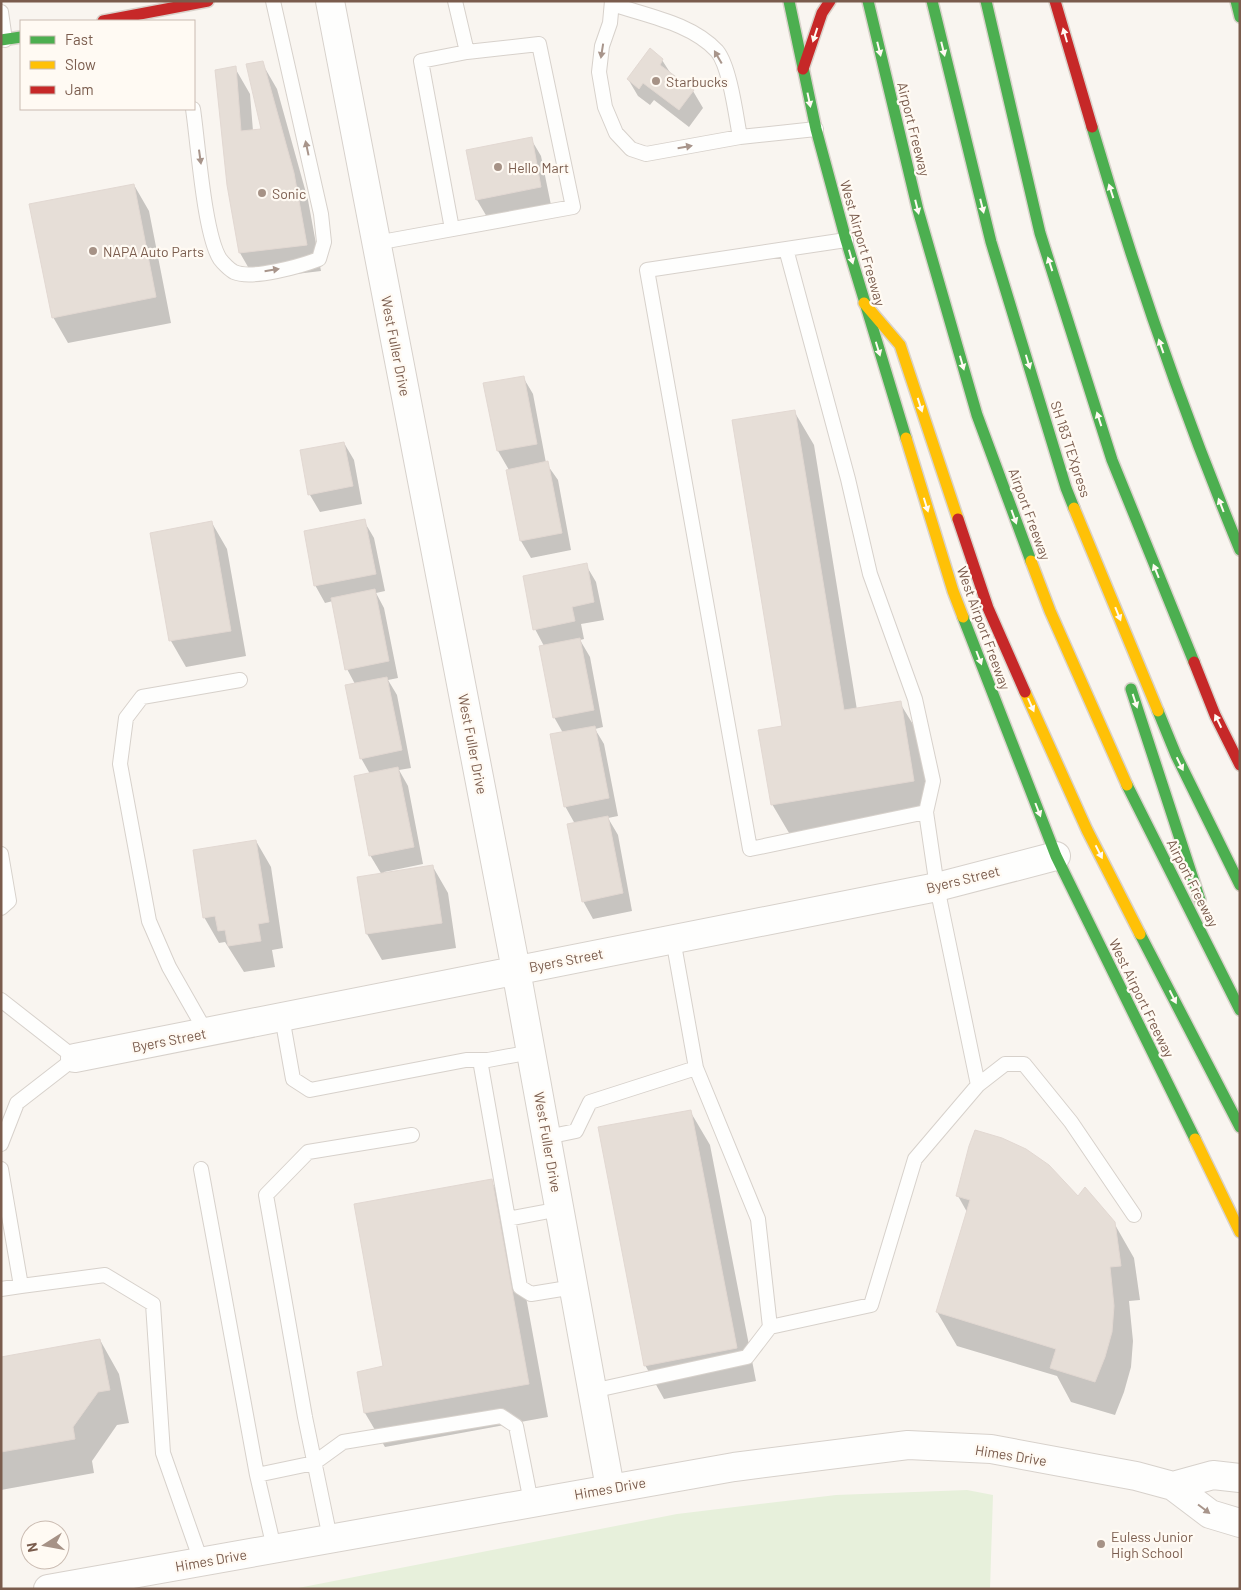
<svg xmlns="http://www.w3.org/2000/svg" width="1241" height="1590" font-family="Barlow,sans-serif">
<style>
.green{fill:#e7f0db}
.shadow{fill:#0003}
.building{fill:#e6ded7;stroke:#e2d8d2}
.lines{fill:none;stroke-linecap:round;stroke-linejoin:round}
.lane-casing{stroke:#d7d1cb;stroke-width:16}
.street-casing{stroke:#d7d1cb;stroke-width:30}
.fast-casing{stroke:#d9d2cb;stroke-width:14}
.slow-casing{stroke:#d9d2cb;stroke-width:14}
.jam-casing{stroke:#d9d2cb;stroke-width:14}
.lane{stroke:#fefefd;stroke-width:14}
.street{stroke:#fefefd;stroke-width:28}
.fast{stroke:#4caf50;stroke-width:11}
.slow{stroke:#ffc107;stroke-width:11}
.jam{stroke:#c62828;stroke-width:11}
.oneway{fill:#fffaf3}
.oneway2{fill:#a8958b}
.poi-dot{fill:#a69286;stroke:#fffaf3;stroke-width:2}
.labels{text-anchor:middle;dominant-baseline:central;stroke-width:4.5;stroke-linejoin:round;paint-order:stroke}
.poi-label{font-size:14px;fill:#7a5c4d;stroke:#fffaf3;text-anchor:start}
.street-label{font-size:14px;fill:#7a5c4d;stroke:#fffaf3}
</style>
<rect width="100%" height="100%" fill="#f9f5f0"/>
<path class="green" d="M967,1490l26,5 -3,94h-697l384,-75 159,-19z"/>
<path class="shadow" d="M662,60l9,14 22,17 10,17 -14,19 -35,-27 -4,5 -12,-9 -10,-17z
M262,63l15,26 31,111 13,71 -66,8 -15,-26 -5,-185 15,26 3,37 9,-1z
M531,139l10,17 10,49 -64,12 -10,-17z
M134,185l15,26 22,112 -103,20 -15,-26z
M523,377l10,17 13,69 12,17 13,70 -40,8 -10,-17 -12,-71 -11,-19 -13,-67z
M794,411l20,34 43,265 43,-7 20,33 12,79 -140,23 -20,-34 12,-77z
M344,443l10,17 8,44 -42,8 -10,-17z
M364,521l10,17 11,53 -9,2 8,15 14,70 -10,2 9,15 14,73 -12,2 9,16 15,78 -39,8v2l49,-7 15,26 8,55 -74,12 -15,-26 -9,-56 24,-3 -12,-20v-81l-9,-16 -6,-74 -8,-15 -14,-68 -8,2 -10,-18z
M212,523l15,26 19,107 -60,11 -15,-26 -19,-107z
M586,565l10,17 8,38 -23,4 3,15 -4,1 10,17 13,70 -8,2 9,15 14,72 -10,2 10,17 14,76 -39,8 -10,-18 -8,-77 -10,-18 -2,-73 -9,-16 -10,-71 -9,-17z
M256,841l15,26 12,81 -11,2 3,17 -31,5 -19,-30 -6,1 -15,-26z
M690,1111l20,34 46,236 -92,18 -19,-34z
M491,1181l20,34 37,202 -163,30 -20,-34 -7,-40 27,-6z
M958,1196l120,2 36,25 20,35 6,42 -11,1 4,40 -2,26 -7,25 -9,23 -44,-13 -14,-26 -100,-30 -20,-34 30,-100z
M100,1340l19,34 10,49 -12,2 -25,36 2,12 -93,17v-132z"/>
<path class="building" d="M650,48l13,11 -3,6 34,25 -15,20 -36,-27 -4,6 -12,-10z
M263,61l31,112 13,72 -68,8 -12,-68 -12,-115 21,-4 5,65 20,-2 -15,-65z
M532,137l9,50 -65,13 -10,-50z
M134,184l22,113 -104,21 -23,-114z
M524,376l13,68 -40,7 -14,-68z
M795,410l49,300 57,-9 13,80 -143,24 -13,-75 24,-4 -50,-306z
M344,442l9,44 -45,9 -8,-45z
M548,461l14,72 -42,8 -14,-71z
M365,519l11,55 -62,12 -10,-55z
M212,521l19,110 -62,10 -19,-108z
M587,563l7,39 -22,5 3,14 -42,9 -10,-54z
M375,589l14,72 -44,9 -14,-72z
M580,638l14,72 -41,8 -14,-72z
M387,677l15,73 -42,9 -15,-74z
M595,726l14,72 -45,9 -14,-73z
M398,767l16,80 -45,9 -15,-80z
M608,816l15,77 -41,9 -15,-78z
M256,840l13,82 -11,2 3,17 -33,5 -3,-16 -7,1 -3,-15 -12,2 -10,-68z
M433,865l9,58 -76,11 -9,-57z
M691,1110l46,238 -93,18 -46,-239z
M975,1130l27,8 24,11 23,16 29,31 7,-9 30,35 6,44 -11,1 4,39 -2,26 -7,25 -10,25 -45,-14 6,-19 -120,-37 34,-112 -14,-4 13,-50z
M492,1179l37,205 -165,29 -7,-41 26,-6 -29,-162z
M100,1339l10,51 -12,2 -25,35 2,12 -74,13v-95z"/>
<g class="lines">
<defs>
<path id="lane" d="M612,1l-2,22 -8,23 -3,26 6,35 11,26 15,16 15,5 94,-17 76,-8
M612,4c35,12 79,19 105,47 13,16 19,65 23,86
M1,12l4,28
M193,109c5,33 11,125 27,150 3,4 10,11 14,13 18,8 67,-6 85,-13l5,-17 -3,-28 -48,-213
M452,229l-31,-168 46,-9
M846,240l-199,30 103,579 176,-37 11,75 41,198
M376,243l197,-36 -34,-163 -72,8 -12,-51
M786,249l62,230 22,95 45,125 18,82 -7,31
M1,854l8,47 -8,7
M673,939l23,129 62,151 12,108 101,-22 44,-146 63,-74 27,-21h19l47,58 63,93
M1,1000l74,58 -58,45 -16,41
M282,1017l11,62 17,11 156,-30h22l43,-8
M206,1032l-37,-65 -20,-46 -29,-157 6,-46 16,-21 98,-17
M480,1060l40,227 11,7 43,-7
M547,1137l29,-6 14,-29 106,-34
M1,1169l20,117 -20,3
M201,1169l56,306
M508,1219l52,-10
M21,1286l84,-11 48,29 10,149 38,108
M592,1391l155,-34 23,-30
M330,1538l-25,-121 -39,-222 42,-43 104,-17
M274,1548l-17,-73 57,-12 29,-21 158,-26 15,10 15,76"/>
<path id="street" d="M330,1l186,969 94,518
M75,1058l862,-171 119,-31
M1173,1486l40,-11 27,3
M48,1589l686,-122 174,-22 83,4 145,27 37,10 37,28 30,9"/>
<path id="fast" d="M789,1l27,128 30,111 60,198
M868,1l50,209 59,205 54,146
M932,1l59,241 75,246 8,20
M986,1l54,232 72,227 82,202
M1236,1l4,16
M1,40l20,-3
M1092,127c42,143 91,285 148,423
M963,617l93,239 139,283
M1131,689l69,211
M1158,711l18,44 64,130
M1127,785l113,225
M1140,934l100,193"/>
<path id="slow" d="M864,303l36,42 58,174
M906,438l47,153 10,26
M1074,508l84,203
M1031,561l19,50 77,174
M1025,692l62,138 53,104
M1195,1139l45,93"/>
<path id="jam" d="M1055,1l37,126
M103,21l105,-20
M803,69l19,-56 8,-12
M958,519l30,89 37,84
M1194,662l21,53 25,50"/>
</defs>
<use href="#lane" class="lane-casing"/>
<use href="#street" class="street-casing"/>
<use href="#fast" class="fast-casing"/>
<use href="#slow" class="slow-casing"/>
<use href="#jam" class="jam-casing"/>
<use href="#lane" class="lane"/>
<use href="#street" class="street"/>
<use href="#fast" class="fast"/>
<use href="#slow" class="slow"/>
<use href="#jam" class="jam"/>
</g>
<defs><path id="oneway-solid" d="M-6-.8H1V-3.2L6.5 0L1 3.2V.8H-6Z" transform="scale(1.25)"/></defs>
<g class="oneway">
<use href="#oneway-solid" transform="translate(815 35) rotate(108)"/>
<use href="#oneway-solid" transform="translate(1065 35) rotate(-106)"/>
<use href="#oneway-solid" transform="translate(879 49) rotate(76)"/>
<use href="#oneway-solid" transform="translate(943 49) rotate(76)"/>
<use href="#oneway-solid" transform="translate(809 100) rotate(78)"/>
<use href="#oneway-solid" transform="translate(1111 191) rotate(-108)"/>
<use href="#oneway-solid" transform="translate(982 206) rotate(76)"/>
<use href="#oneway-solid" transform="translate(917 207) rotate(76)"/>
<use href="#oneway-solid" transform="translate(851 257) rotate(74)"/>
<use href="#oneway-solid" transform="translate(1050 264) rotate(-108)"/>
<use href="#oneway-solid" transform="translate(1161 346) rotate(-109)"/>
<use href="#oneway-solid" transform="translate(878 349) rotate(73)"/>
<use href="#oneway-solid" transform="translate(1028 362) rotate(73)"/>
<use href="#oneway-solid" transform="translate(962 363) rotate(74)"/>
<use href="#oneway-solid" transform="translate(920 405) rotate(72)"/>
<use href="#oneway-solid" transform="translate(1099 419) rotate(-108)"/>
<use href="#oneway-solid" transform="translate(926 505) rotate(73)"/>
<use href="#oneway-solid" transform="translate(1221 505) rotate(-111)"/>
<use href="#oneway-solid" transform="translate(1014 517) rotate(70)"/>
<use href="#oneway-solid" transform="translate(1156 571) rotate(-112)"/>
<use href="#oneway-solid" transform="translate(1118 614) rotate(68)"/>
<use href="#oneway-solid" transform="translate(979 658) rotate(69)"/>
<use href="#oneway-solid" transform="translate(1135 701) rotate(72)"/>
<use href="#oneway-solid" transform="translate(1031 705) rotate(66)"/>
<use href="#oneway-solid" transform="translate(1218 721) rotate(-116)"/>
<use href="#oneway-solid" transform="translate(1180 764) rotate(64)"/>
<use href="#oneway-solid" transform="translate(1038 810) rotate(69)"/>
<use href="#oneway-solid" transform="translate(1099 852) rotate(63)"/>
<use href="#oneway-solid" transform="translate(1173 997) rotate(63)"/>
</g>
<g class="oneway2">
<use href="#oneway-solid" transform="translate(602 51) rotate(99)"/>
<use href="#oneway-solid" transform="translate(718 57) rotate(-120)"/>
<use href="#oneway-solid" transform="translate(685 147) rotate(-10)"/>
<use href="#oneway-solid" transform="translate(307 148) rotate(-102)"/>
<use href="#oneway-solid" transform="translate(200 157) rotate(82)"/>
<use href="#oneway-solid" transform="translate(272 270) rotate(-9)"/>
<use href="#oneway-solid" transform="translate(1204 1509) rotate(37)"/>
</g>
<g class="poi-dot">
<circle cx="656" cy="81" r="5"/>
<circle cx="498" cy="167" r="5"/>
<circle cx="262" cy="193" r="5"/>
<circle cx="93" cy="251" r="5"/>
<circle cx="1101" cy="1544" r="5"/>
</g>
<g class="labels">
<g class="poi-label">
<text x="666" y="81">Starbucks</text>
<text x="508" y="167">Hello Mart</text>
<text x="272" y="193">Sonic</text>
<text x="103" y="251">NAPA Auto Parts</text>
<text x="1111" y="1536">Euless Junior<tspan x="1111" dy="16">High School</tspan></text>
</g>
<g class="street-label">
<text transform="translate(914 129) rotate(76)">Airport Freeway</text>
<text transform="translate(863 243) rotate(74)">West Airport Freeway</text>
<text transform="translate(396 346) rotate(79)">West Fuller Drive</text>
<text transform="translate(1071 449) rotate(72)">SH 183 TEXpress</text>
<text transform="translate(1030 514) rotate(70)">Airport Freeway</text>
<text transform="translate(984 628) rotate(70)">West Airport Freeway</text>
<text transform="translate(473 744) rotate(79)">West Fuller Drive</text>
<text transform="translate(963 879) rotate(-14)">Byers Street</text>
<text transform="translate(1193 883) rotate(63)">Airport Freeway</text>
<text transform="translate(566 960) rotate(-11)">Byers Street</text>
<text transform="translate(1142 998) rotate(64)">West Airport Freeway</text>
<text transform="translate(169 1040) rotate(-11)">Byers Street</text>
<text transform="translate(548 1142) rotate(80)">West Fuller Drive</text>
<text transform="translate(1011 1455) rotate(9)">Himes Drive</text>
<text transform="translate(610 1488) rotate(-10)">Himes Drive</text>
<text transform="translate(211 1560) rotate(-10)">Himes Drive</text>
</g>
</g>
<rect width="1241" height="1590" fill="none" stroke="#7a5c4d" stroke-width="5"/>
<rect x="20" y="20" width="175" height="90" fill="#fffaf3" stroke="#cabbb1"/>
<rect x="30" y="36" width="25" height="8" fill="#4caf50" stroke="#cabbb1"/>
<text x="65" y="45" font-size="15" fill="#7a5c4d">Fast</text>
<rect x="30" y="61" width="25" height="8" fill="#ffc107" stroke="#cabbb1"/>
<text x="65" y="70" font-size="15" fill="#7a5c4d">Slow</text>
<rect x="30" y="86" width="25" height="8" fill="#c62828" stroke="#cabbb1"/>
<text x="65" y="95" font-size="15" fill="#7a5c4d">Jam</text>
<g transform="translate(45 1545) rotate(259)"><circle r="24" fill="#fffaf3" stroke="#cabbb1"/>
<path d="M0-4L9 19L0 12L-9 19Z" fill="#a69286"/>
<text y="-8" font-size="14" font-weight="bold" text-anchor="middle" fill="#7a5c4d">N</text>
</g>
</svg>
